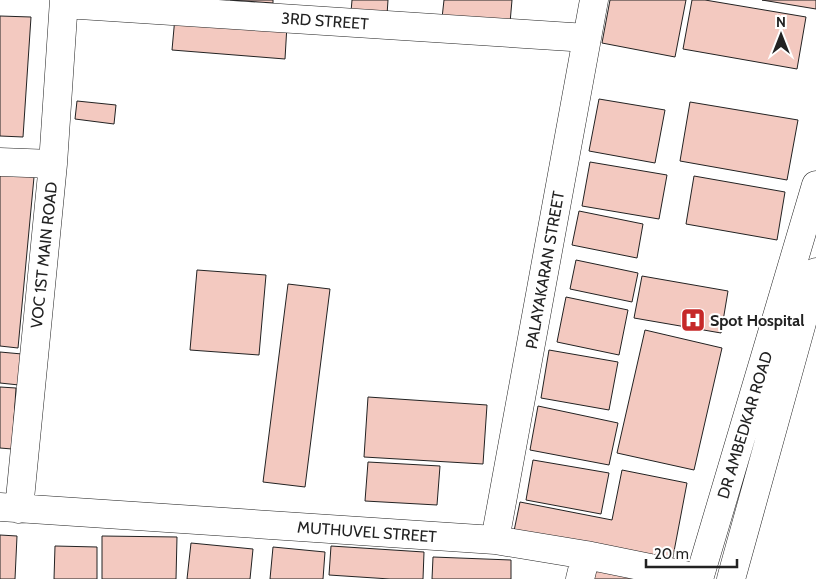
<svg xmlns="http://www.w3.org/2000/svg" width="816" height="579" font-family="Cabin,sans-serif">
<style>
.building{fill:#f3c9c0;stroke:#222}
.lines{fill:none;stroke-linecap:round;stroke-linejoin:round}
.street-casing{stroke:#222;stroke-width:29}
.secondary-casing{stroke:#222;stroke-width:29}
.street{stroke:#fff;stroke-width:28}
.secondary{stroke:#fff;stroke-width:28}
.labels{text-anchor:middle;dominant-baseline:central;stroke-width:4;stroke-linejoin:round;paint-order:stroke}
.street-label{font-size:16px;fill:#222;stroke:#fff}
.poi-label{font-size:16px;font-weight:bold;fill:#222;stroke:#fff;text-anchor:start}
</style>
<rect width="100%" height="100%" fill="#fff"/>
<path class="building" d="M230,0h43v3z
M352,0h36l-1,15 -36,-3z
M444,0h68l-2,23 -68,-5z
M610,0h76l-11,57 -73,-14z
M692,0h13l101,17 -9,52 -114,-20z
M762,0h54v9z
M0,16l31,1 -8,120 -23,-1z
M175,17l112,8 -2,34 -113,-9z
M599,99l66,11 -10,53 -66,-12z
M77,101l39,4 -2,19 -39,-5z
M690,102l108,18 -11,60 -107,-19z
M590,162l77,13 -8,44 -77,-13z
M0,174l34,3 -16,171 -18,-2z
M694,176l91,16 -8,48 -91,-16z
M579,211l64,13 -6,34 -65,-13z
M576,260l62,13 -6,29 -62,-13z
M197,270l69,5 -7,80 -69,-5z
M642,276l86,15 -7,42 -87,-15z
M288,284l42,5 -25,198 -42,-5z
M566,297l62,13 -9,45 -62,-13z
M645,330l77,18 -28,122 -77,-17z
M549,350l69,12 -9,48 -68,-12z
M0,352l22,2 -3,31 -19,-2z
M0,387l16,1 -4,61 -12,-1z
M368,397l119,8 -4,59 -119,-7z
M538,406l80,17 -9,42 -79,-15z
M533,460l76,13 -8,41 -75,-14z
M368,462l72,4 -3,39 -72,-4z
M622,470l65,13 -15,79 -158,-31 6,-29 92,18z
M0,535l17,1 -2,43h-15z
M102,536l75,1 -1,42h-74z
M191,543l62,6 -3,30h-63z
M55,546l42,1v32h-43z
M331,546l93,6 -1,27h-33l-61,-4z
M273,547l52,5 -2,27h-53z
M433,557l78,3v19h-79z
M591,570l58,9h-60z"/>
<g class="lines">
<defs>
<path id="street" d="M64,4l523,34
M0,162l53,2
M0,507l495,33 91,15 113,23
M19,509l34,-345 11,-164
M495,540l99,-540
M580,579l6,-24"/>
<path id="secondary" d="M699,579l117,-394
M731,579l85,-307"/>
</defs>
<use href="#street" class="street-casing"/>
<use href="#secondary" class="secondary-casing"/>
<use href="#street" class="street"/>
<use href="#secondary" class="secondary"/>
</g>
<defs>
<symbol id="hospital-square" viewBox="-11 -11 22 22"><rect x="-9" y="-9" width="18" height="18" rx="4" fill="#c62828" stroke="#fff"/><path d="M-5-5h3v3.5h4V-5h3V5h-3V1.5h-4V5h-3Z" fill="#fff"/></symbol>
</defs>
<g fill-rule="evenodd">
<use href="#hospital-square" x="679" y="306" width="28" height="28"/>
</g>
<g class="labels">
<g class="street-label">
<text transform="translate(325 21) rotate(4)">3RD STREET</text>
<text transform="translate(44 255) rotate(-84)">VOC 1ST MAIN ROAD</text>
<text transform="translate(545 270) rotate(-80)">PALAYAKARAN STREET</text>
<text transform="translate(745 425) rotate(-73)">DR AMBEDKAR ROAD</text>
<text transform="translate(367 532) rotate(4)">MUTHUVEL STREET</text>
</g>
<g class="poi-label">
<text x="710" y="320">Spot Hospital</text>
</g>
</g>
<g transform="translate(781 35)" stroke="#ffffff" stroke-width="4" paint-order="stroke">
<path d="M0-4L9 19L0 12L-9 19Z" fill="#222222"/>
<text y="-8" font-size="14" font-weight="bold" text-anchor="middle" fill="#222222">N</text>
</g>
<path d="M646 559v8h91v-8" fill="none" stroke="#222222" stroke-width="2.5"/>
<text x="654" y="559" font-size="15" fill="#222222" stroke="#ffffff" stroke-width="4" paint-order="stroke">20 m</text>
</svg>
